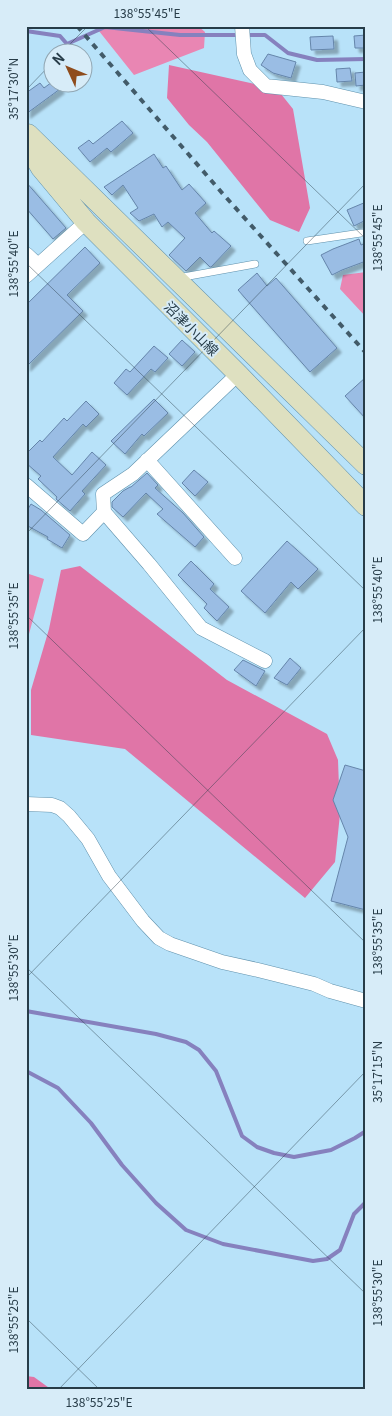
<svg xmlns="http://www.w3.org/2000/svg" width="392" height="1416" font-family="Georgia,'Noto Sans JP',serif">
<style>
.green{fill:#e986b3}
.forest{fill:#e075a7}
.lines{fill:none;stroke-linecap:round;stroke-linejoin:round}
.stream{stroke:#8681be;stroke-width:4}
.building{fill:#9abde4;stroke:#6585aa;filter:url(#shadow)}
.lane-casing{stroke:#5f91ac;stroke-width:8}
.street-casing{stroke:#5f91ac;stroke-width:15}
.secondary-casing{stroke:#5f91ac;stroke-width:21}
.lane{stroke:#fff;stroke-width:7}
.street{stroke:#fff;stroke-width:14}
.secondary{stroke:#dee0c0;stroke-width:20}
.rail{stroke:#425b69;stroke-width:4;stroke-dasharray:6 6;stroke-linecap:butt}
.ticks{fill:none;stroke:#273c48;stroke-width:1;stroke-opacity:0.45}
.labels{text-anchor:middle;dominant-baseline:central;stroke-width:4;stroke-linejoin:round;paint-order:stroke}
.street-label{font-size:14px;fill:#273c48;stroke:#d7ecf8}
.neatline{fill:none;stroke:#273c48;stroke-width:2}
.ticks-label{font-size:12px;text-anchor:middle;fill:#273c48}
</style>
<defs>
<filter id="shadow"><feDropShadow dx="4.5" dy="4.5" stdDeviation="1" flood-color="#0004"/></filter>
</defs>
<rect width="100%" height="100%" fill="#b8e2f9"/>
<path class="green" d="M95,26h103l7,6 -1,16 -70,27z
M366,272v45l-26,-28 3,-14z
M26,573l18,6 -18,66z"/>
<path class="forest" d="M169,65l108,24 16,20 17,99 -11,24 -29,-12 -63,-78 -18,-17 -22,-27z
M80,566l147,114 100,54 11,26 2,54 -5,48 -30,36 -180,-149 -94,-14v-45l18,-61 12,-59z
M26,1376l8,1 18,13h-26z"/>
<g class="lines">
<path class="stream" d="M26,31l34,5 7,8 38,-17 75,8h59
M246,35h19l23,18 29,7 49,-1
M26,1011l130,23 30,8 13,8 17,21 26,65 15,11 17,6 20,4 37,-7 24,-12 11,-7
M26,1071l32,17 33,35 31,42 34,38 30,27 37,14 90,17 14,-2 13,-9 14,-36 12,-12"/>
</g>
<path class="building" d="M366,35v13h-11l-1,-12z
M333,36l1,13 -23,1 -1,-13z
M268,54l28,8 -5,16 -18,-5 -12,-8z
M350,68l2,13 -15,1 -1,-13z
M366,72v13l-10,1 -1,-13z
M52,82h4l4,7 -34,25v-21l14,-10 4,5z
M122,121l11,12 -22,19 -4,-4 -17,14 -12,-14 11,-8 4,4z
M154,154l9,14 3,-2 16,24 7,-6 17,19 -11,10 17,20 2,-2 17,15 -20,21h-1l-10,-10 -14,14 -17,-16 16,-17 -17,-16 -6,5 -8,-13 -15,7 -9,-8 8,-5 -15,-23 -11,10 -8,-8z
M26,182l40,46 -13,11 -27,-31z
M366,202v18l-12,6 -7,-16z
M359,239l2,6 5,-2v18l-24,9 -10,5 -11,-20 12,-6z
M85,247l15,16 -33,32 16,16 -57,56v-62z
M257,273l10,13 9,-8 61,70 -27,24 -72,-82z
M182,340l13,12 -13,14 -13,-12z
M154,346l14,12 -13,14 -4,-3 -24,26 -13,-12 12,-14 4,3z
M366,377v42l-21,-23z
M154,399l14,14 -24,23 -2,-2 -17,20 -14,-13z
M86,401l13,13 -13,13 -3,-3 -30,33 19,18 20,-23 14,13 -24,26 3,3 -15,17 -14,-12 1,-2 -19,-18 3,-3 -15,-13v-9l14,-14 2,2 22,-24 3,3z
M194,470l14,12 -13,14 -13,-13z
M147,473l11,12 -3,3 28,25 21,24 -9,10 -38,-33 6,-5 -17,-16 -23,24 -11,-10v-5l11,-11 7,-4h1z
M31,504l10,6 29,25 -8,13 -15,-9 1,-2 -22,-12v-13z
M287,541l31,28 -20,20 -7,-7 -26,31 -24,-22z
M191,561l23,23 -4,5 19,18 -12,14 -13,-13 3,-4 -29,-29z
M290,658l11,10 -14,17 -13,-7z
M243,660l22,11 -9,15 -22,-16z
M345,765l21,6v139l-35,-9 17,-64 -15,-37z"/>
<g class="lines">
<defs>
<path id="lane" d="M307,241l54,-8h5
M178,278l77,-14"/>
<path id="street" d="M242,26l2,28 6,16 16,16 57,6 43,10
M26,254l12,11
M26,276l60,-54
M238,374l-105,100 -30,20 1,18 45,52 52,64 64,33
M147,460l88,98
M26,485l57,49 21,-22
M26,804l26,1 8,3 9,8 19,23 21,37 34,45 16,17 11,6 52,18 36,8 56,14 16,7 36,10"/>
<path id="secondary" d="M28,134l338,331
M26,143l15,25 45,54 152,152 128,132"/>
</defs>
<use href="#lane" class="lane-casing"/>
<use href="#street" class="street-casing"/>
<use href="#secondary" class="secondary-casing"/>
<use href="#lane" class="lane"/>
<use href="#street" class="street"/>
<use href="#secondary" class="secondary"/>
<path class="rail" d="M77,26l146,168 143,159"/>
</g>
<path class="ticks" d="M145,26l221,213M62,52l26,-26M26,90l26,-27M26,263l340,328M26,534l340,-351M26,615l340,328M26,967l340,327M26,978l340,-351M26,1318l74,72M58,1390l308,-319"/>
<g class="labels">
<g class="street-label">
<text transform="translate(192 328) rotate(45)">沼津小山線</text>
</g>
</g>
<rect width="392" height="1416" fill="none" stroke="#d7ecf8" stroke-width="55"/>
<g transform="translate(68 68) rotate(314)"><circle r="24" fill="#d7ecf8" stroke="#91a6b2"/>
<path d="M0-4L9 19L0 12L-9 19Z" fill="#8f4c1c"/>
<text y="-8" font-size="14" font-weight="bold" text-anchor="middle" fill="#273c48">N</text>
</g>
<rect x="28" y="28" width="336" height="1360" class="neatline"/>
<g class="ticks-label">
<text x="147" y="18">138°55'45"E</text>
<text transform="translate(14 89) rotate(-90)" y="4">35°17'30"N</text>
<text transform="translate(378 238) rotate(-90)" y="4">138°55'45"E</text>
<text transform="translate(14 264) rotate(-90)" y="4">138°55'40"E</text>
<text transform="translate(378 590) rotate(-90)" y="4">138°55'40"E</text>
<text transform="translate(14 616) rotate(-90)" y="4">138°55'35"E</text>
<text transform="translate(378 942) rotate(-90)" y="4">138°55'35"E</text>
<text transform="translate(14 968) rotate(-90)" y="4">138°55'30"E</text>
<text transform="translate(378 1072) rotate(-90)" y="4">35°17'15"N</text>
<text transform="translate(378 1293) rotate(-90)" y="4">138°55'30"E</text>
<text transform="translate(14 1320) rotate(-90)" y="4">138°55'25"E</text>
<text x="99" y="1407">138°55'25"E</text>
</g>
</svg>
